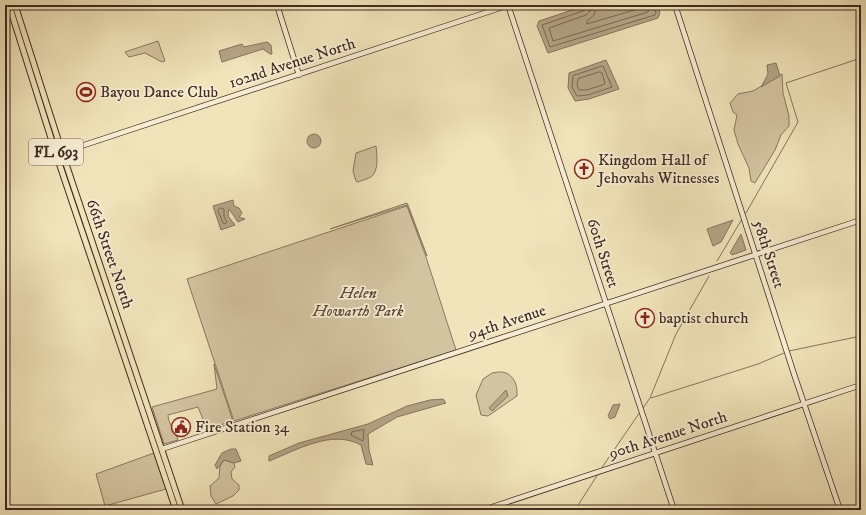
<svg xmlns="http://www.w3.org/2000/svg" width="866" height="515" font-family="'IM FELL DW Pica',serif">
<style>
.green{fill:#d3c4a0;stroke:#897760}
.water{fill:#b4a586;stroke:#85745e}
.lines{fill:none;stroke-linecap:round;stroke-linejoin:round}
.shore{stroke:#7a6854;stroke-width:1}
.stream{stroke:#85745e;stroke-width:1}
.secondary-casing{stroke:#3f2a21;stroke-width:6}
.primary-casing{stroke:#3f2a21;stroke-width:7}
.secondary{stroke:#f6edd2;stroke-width:4.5}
.primary{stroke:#f1e4ba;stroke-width:5}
.labels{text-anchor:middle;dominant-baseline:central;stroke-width:3.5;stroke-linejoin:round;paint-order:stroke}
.shield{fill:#f6edd2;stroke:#766456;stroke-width:1}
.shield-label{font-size:15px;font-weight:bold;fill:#3f2a21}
.street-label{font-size:16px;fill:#3f2a21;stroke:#f6edd2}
.poi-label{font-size:16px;fill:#3f2a21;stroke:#f6edd2;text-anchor:start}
.park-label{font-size:16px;font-style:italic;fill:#5d493a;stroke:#f6edd2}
</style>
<rect width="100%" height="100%" fill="#f1e4ba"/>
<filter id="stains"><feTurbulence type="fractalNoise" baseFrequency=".005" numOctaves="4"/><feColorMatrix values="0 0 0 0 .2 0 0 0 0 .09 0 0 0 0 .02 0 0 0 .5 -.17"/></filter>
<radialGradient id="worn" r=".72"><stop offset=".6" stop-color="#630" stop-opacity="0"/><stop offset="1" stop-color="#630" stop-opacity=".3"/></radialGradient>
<path class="green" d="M158,41l7,20 -3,1 -17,-9 -16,4 -4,-5z
M782,74l1,19 6,23v10l-8,9 -6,15 -20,33 -4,-2 -2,-13 -11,-24 -4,-14 3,-15 -4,-3 -3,-9 8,-9 15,-3z
M376,146c1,9 3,25 -5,31 -3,2 -9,3 -13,5l-2,-1 -3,-10 3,-18z
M407,203l1,2 19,51 -20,-51 -77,24z
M407,206l19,51 30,93 -222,71 -47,-142z
M214,364l19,57 -26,8 -9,-22 -30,8c0,8 7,16 10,25l-14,4 -12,-37 65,-18z
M498,372c14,-1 20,11 19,24l-29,20 -7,-1 -5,-20 7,-16 9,-6z
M154,453l12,36 -61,17 -9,-32z
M224,460l10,3 1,4 -4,5 1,7 7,6v5l-6,6 -17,8 -5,-8 -1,-10 9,-8 1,-12z"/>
<path class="water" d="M587,5h70l3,8 -2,5 -110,35 -11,-27 2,-5z
M267,42l4,3 1,9h-2l-7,-5 -41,13 -3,-11 23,-7 2,3z
M606,60l13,29 -30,10 -14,2 -7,-13 1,-15z
M776,63l4,13 -19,11 7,-13 -1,-9z
M307 141a7 7 0 1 1 14 0a7 7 0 1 1-14 0Z
M233,200l1,6 5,2 3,5 -3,4 6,2 -7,3 -9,-13 -1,7 7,9 -14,5 -8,-24z
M733,220l-12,22 -8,4 -6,-17z
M741,234l5,16 -14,5 -2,-2z
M506,390l2,6 -16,15 -3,-3z
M443,399l3,4 -49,14 -29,17 1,16 4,15 -7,-1 -5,-19c-29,-16 -64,5 -92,16v-5l30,-13 69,-19 39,-18 23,-6z
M620,404l-5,13 -5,2 -2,-3 5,-11z
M231,449h5l5,12 -7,2 -10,-3 -7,9 -2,-4 7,-12z"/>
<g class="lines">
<path class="shore" d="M586,5l-3,6 -41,14 8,22 105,-32 1,-2 -2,-8
M591,5l-1,6 -4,4 -37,13 4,13 95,-29 1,-7
M597,5l-3,10 -7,6v3l54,-16 2,-3
M603,66l9,21 -24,8 -11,1 -5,-9 1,-11z
M600,72l2,1 3,11 -18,6h-8l-2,-4 1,-7z
M220,208l4,1v8l3,5 -2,2 -2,-1 -5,-12z
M364,430l-1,11 -12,-6 1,-3z"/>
<path class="stream" d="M746,213l52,-91 -12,-39 75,-25
M717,261l25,-42
M789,351l72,-15
M651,398l107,-34 26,-11
M643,408l7,-10 26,-64 33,-58
M601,469l39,-57
M575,510l23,-36"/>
<defs>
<path id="secondary" d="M277,5l22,70
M508,5l166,505
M675,5l119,369 46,136
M60,153l449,-148
M162,449l699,-229
M483,510l378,-125"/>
<path id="primary" d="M9,5l47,149 120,356
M15,5l47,147 120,358"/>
</defs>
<use href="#secondary" class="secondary-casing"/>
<use href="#primary" class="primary-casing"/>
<use href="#secondary" class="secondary"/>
<use href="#primary" class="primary"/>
</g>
<defs>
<symbol id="stadium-ring" viewBox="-11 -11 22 22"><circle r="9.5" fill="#f6edd2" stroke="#8f2418" stroke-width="1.5"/><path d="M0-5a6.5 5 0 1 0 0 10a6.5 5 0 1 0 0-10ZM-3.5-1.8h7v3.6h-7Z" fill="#8f2418"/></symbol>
<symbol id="church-ring" viewBox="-11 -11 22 22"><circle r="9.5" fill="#f6edd2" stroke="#8f2418" stroke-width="1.5"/><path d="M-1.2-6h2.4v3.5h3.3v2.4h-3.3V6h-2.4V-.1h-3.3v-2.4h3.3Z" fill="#8f2418"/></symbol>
<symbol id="civic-ring" viewBox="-11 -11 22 22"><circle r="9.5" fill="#f6edd2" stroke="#8f2418" stroke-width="1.5"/><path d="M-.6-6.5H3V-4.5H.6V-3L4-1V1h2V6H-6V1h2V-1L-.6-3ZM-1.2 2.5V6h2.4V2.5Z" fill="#8f2418"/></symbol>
</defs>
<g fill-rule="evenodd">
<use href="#stadium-ring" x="75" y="81" width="22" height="22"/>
<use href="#church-ring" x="573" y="158" width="22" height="22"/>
<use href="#church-ring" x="634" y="307" width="22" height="22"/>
<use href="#civic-ring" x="170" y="416" width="22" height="22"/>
</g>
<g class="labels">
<rect class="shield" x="29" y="139" width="54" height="26" rx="3"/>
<g class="shield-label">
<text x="56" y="152">FL 693</text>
</g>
<g class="street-label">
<text transform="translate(292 63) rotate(-18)">102nd Avenue North</text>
<text transform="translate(603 253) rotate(72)">60th Street</text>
<text transform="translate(110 254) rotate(71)">66th Street North</text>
<text transform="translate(769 254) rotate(72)">58th Street</text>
<text transform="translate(507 322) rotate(-18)">94th Avenue</text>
<text transform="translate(668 435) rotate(-18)">90th Avenue North</text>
</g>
<g class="poi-label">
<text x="100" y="92">Bayou Dance Club</text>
<text x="598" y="160">Kingdom Hall of<tspan x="598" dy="18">Jehovahs Witnesses</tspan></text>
<text x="659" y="318">baptist church</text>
<text x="195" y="427">Fire Station 34</text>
</g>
<g class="park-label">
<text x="358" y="293">Helen<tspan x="358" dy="18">Howarth Park</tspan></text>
</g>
</g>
<rect width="866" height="515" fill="none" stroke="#f1e4ba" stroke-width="20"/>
<rect x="6" y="6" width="854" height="503" fill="none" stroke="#3f2a21" stroke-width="2"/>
<rect x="10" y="10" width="846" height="495" fill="none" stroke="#3f2a21"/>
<rect width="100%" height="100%" filter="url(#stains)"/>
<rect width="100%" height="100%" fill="url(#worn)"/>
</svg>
